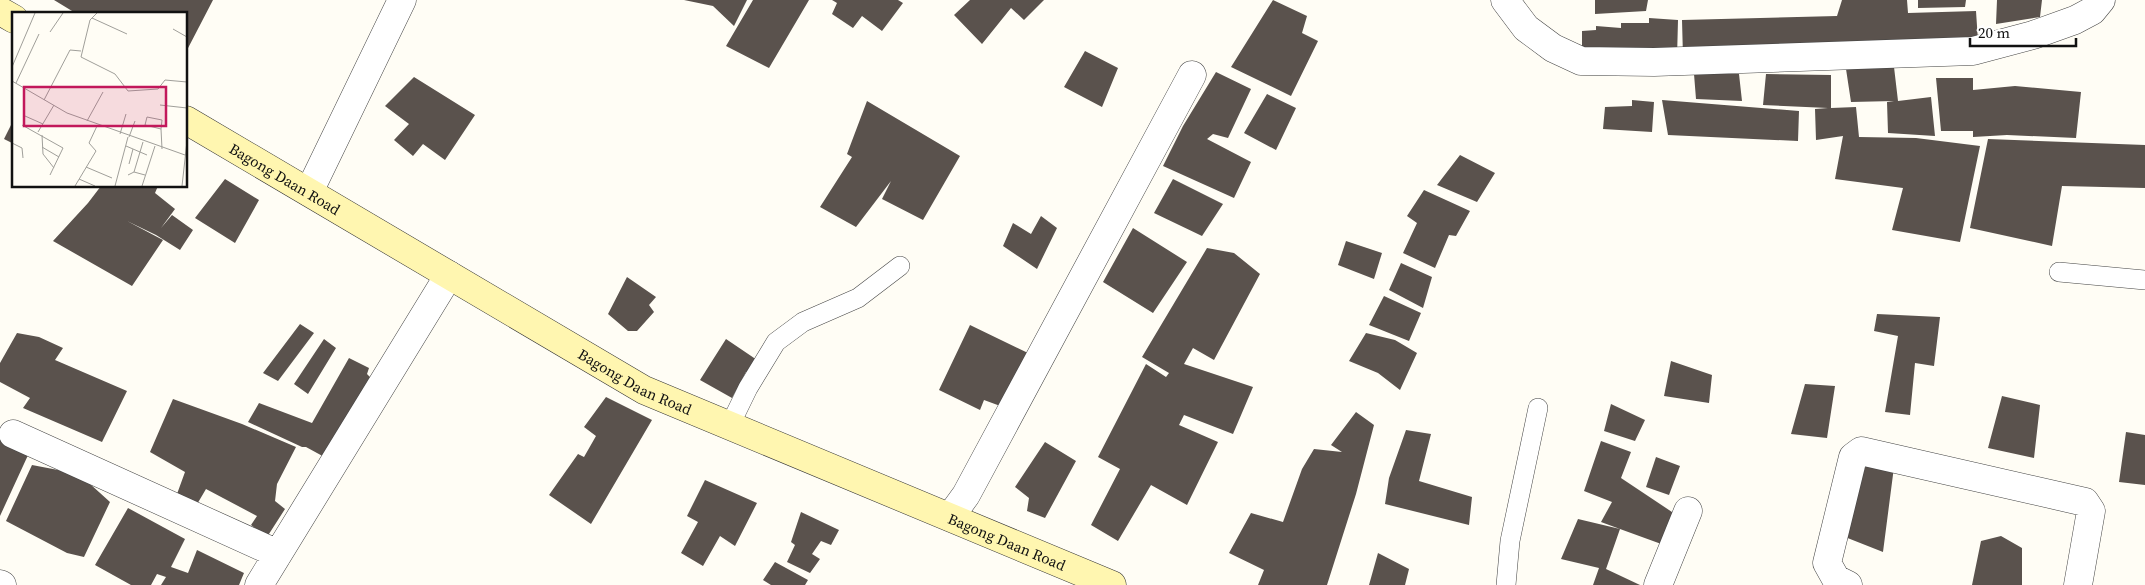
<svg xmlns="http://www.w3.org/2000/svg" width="2145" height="585" font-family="'Source Serif 4',serif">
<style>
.building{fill:#5a524d}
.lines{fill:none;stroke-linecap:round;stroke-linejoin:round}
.lane-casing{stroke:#444;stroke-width:20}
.street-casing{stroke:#444;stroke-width:29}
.secondary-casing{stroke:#333;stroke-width:29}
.lane{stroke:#fff;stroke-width:19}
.street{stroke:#fff;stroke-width:28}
.secondary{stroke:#fff6b0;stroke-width:28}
.labels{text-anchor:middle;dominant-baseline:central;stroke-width:5;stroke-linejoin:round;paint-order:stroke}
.street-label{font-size:15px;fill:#111;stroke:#fff}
.inset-road{fill:none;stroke:#a09f9a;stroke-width:1}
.view{fill:#c2185b;fill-opacity:0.15;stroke:#c2185b;stroke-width:2.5}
.inset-edge{fill:none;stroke:#111;stroke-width:2.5}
</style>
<rect width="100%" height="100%" fill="#fffdf5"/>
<path class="building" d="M54,0h159l-27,52v-38h-109z
M684,0h63l-13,26 -21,-20z
M753,0h56l-40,68 -43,-22z
M832,0h66l5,3 -21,28 -20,-15 -9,12 -21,-14 5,-11z
M970,0h74l-20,20 -13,-12 -29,36 -28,-29z
M1273,0l34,16 -5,17 16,8 -27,55 -60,-29z
M1595,0h53l-2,11 -51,3z
M1842,0h65l1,13 68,-2 2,30 -295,16 -1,-37 155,-4z
M1918,0h48l-1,7 -47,1z
M1997,0h45l-2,17 -44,7z
M1649,18l29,2 -1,38h-95v-27l14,-1v-4l25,2v-5h28z
M1085,51l33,17 -16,39 -38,-20z
M1894,67l4,34 33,-4 4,39 -47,-3 -1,-31 7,-1 -43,1 -5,-33z
M1216,72l35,17 -23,49 -15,-4 -6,5 44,23 -17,36 -71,-32 20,-40z
M1694,74h45l3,27 -46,-2z
M1766,74l65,1v33l25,-1 3,30 57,1 64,8 -20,96 -68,-12 11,-42 -68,-9 8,-43 -27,4 -1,-31 13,-1 -65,-3z
M414,77l61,38 -30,45 -22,-16 -10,12 -19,-16 15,-16 -24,-18z
M1936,78h37v12l42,-4 66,6 -5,46 -69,-3 -34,2v-6h-32z
M1267,94l29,14 -20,42 -32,-17z
M1632,100l22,2 -2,30 -49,-3 2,-22 27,-1z
M1662,100l137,11 -1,30 -130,-6z
M867,101l93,55 -37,64 -41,-21 9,-18 -35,46 -36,-20 32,-50 -5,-3z
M14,119v25l-10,-5z
M1988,139l157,6v43l-83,-2 -10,60 -82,-18z
M1460,155l35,18 -18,29 -40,-17z
M225,179l34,21 -24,43 -40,-25z
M1173,179l50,25 -21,32 -48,-23z
M101,186h57l-3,7 20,16 -14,19 11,-13 21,15 -13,20 -24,-15 -29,-14 36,19 -31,46 -79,-45 35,-38z
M1424,190l46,21 -14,25 -7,-1 -14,33 -32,-15 14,-30 -10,-7z
M1041,216l16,12 -20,41 -34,-23 10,-23 18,11z
M1133,228l54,34 -34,51 -50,-31z
M1346,241l36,12 -8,26 -36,-14z
M1207,248l27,5 26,21 -46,86 -21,-12 -9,16 69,23 -20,47 -49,-19 -5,10 39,17 -31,63 -36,-20 -33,56 -27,-16 29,-56 -22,-12 48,-93 20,13 3,-4 -27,-16z
M1401,263l31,14 -9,31 -34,-18z
M627,277l29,20 -7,8 5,7 -17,19h-9l-20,-17z
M1384,296l37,17 -12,28 -40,-16z
M1877,314l63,3 -6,49 -19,-3 -5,52 -25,-3 13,-76 -24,-5z
M300,324l14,9 -36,48 -15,-8z
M970,325l58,28 -25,54 -19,-7 -4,10 -41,-20z
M17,333l22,4 24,11 -8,12 72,31 -25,51 -79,-34 7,-10 -30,-16v-19z
M1366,333l29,7 22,13 -17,37 -22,-17 -29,-12z
M324,339l12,9 -28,46 -14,-10z
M726,339l34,23 -7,14 -7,-4 -14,26 -32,-18z
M349,358l20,10 -2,6 7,7 -46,78 -22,-12h-4l-54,-25 11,-19 53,20z
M1671,361l41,14 -3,28 -45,-7z
M1805,384l30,2 -8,52 -36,-4z
M2002,396l38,9 -6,53 -46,-10z
M606,397l46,23 -61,104 -42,-29 29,-41 6,3 12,-21 -12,-9z
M173,399l69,25 54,23 -19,37 -2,17 10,8 -18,28 -16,-12 6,-9 -51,-27 -10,17 -19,-12 8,-22 -35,-20z
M1611,404l34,16 -10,21 -31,-10z
M1356,412l18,13 -18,69 -29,91h-69l6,-15 -35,-17 22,-40 32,9 19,-53 12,-20 28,3 -11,-7z
M1406,430l25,4 -12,47 53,16 -3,28 -84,-21 4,-26z
M2126,432l19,3v50l-26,-3z
M0,433l29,20 -29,63z
M1601,441l30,11 -10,26 54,36 -11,31 -44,-16 -14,40 34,16h-47l6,-17 -38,-9 17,-40 42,10 -19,-7 11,-20 -28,-11z
M1045,442l31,19 -31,57 -18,-7 2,-13 -14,-11z
M1656,457l24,9 -11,29 -23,-8z
M32,465l47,9 31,28 -26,55 -17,-4 -61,-32z
M1866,465l28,2 -11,85 -38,-15 6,-29z
M705,480l52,23 -22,43 -15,-10 -17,30 -22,-13 17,-31 -11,-6z
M128,508l57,31 -14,28 17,6 9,-23 47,23 -5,12h-78l5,-8 -9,-3 -6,11h-20l-36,-20z
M801,512l38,18 -8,15 -10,-4 -9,13 8,5 -10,14 -23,-11 8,-17 -4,-3z
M2001,536l21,12v37h-50l9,-44z
M1378,553l31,16 -4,16h-36z
M775,562l33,18 -3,5h-34l-8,-5z"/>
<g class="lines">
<defs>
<path id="lane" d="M2059,272l86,8
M730,425l18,-37 28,-46 27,-20 55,-24 42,-32
M1506,585l4,-44 28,-133"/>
<path id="street" d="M1505,0l21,28 27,20 28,13 73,1 319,-11 60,-16 42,-15 17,-9 9,-11
M309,192l93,-192
M13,434l265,120
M950,517l16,-22 226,-420
M0,584l2,1
M259,585l190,-310
M1658,585l30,-74
M1848,585l-12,-6 -9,-16 26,-106 8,-6 224,51 6,9 -13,74"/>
<g id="secondary">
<path d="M0,11l14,8"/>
<path id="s1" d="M186,120l458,270 468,195"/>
</g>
</defs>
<use href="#lane" class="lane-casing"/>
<use href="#street" class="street-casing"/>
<use href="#secondary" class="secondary-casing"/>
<use href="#lane" class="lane"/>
<use href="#street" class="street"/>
<use href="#secondary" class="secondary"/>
</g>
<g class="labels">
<g class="street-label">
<text stroke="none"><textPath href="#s1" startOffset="115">Bagong Daan Road</textPath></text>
<text stroke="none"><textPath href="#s1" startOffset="520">Bagong Daan Road</textPath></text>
<text stroke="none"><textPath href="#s1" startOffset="925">Bagong Daan Road</textPath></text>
</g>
</g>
<g transform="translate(12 12)">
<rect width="175" height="175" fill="#fffdf5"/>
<path class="inset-road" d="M85,1l-7,7 -9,37 34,17 13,17 30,-2 7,-9 22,2M80,6l35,16M161,17l14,8M38,20l13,-19M0,55l23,-54M0,69l55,32 118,42M4,71l23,-49M32,88l26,-50 11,1M148,93l27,3M13,104l18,8M135,105l15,3 -1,9 -16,-4zM75,109l16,-29M10,113l41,23 -13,27M149,117l1,20M26,120l16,-27M108,122l6,-20M30,123l1,19 11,14M117,125l6,-16M0,131l10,5 1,10M114,134l21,9M30,135l17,10M117,152l4,-15M74,155l26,11M122,160l9,-30M116,163l6,-3 11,3M67,167l16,7M63,174l21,-35 -7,-8 8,-17M103,174l13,-49M130,174l13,-40M170,174l5,-45"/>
<path class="view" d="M12,75h142v39h-142z"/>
<rect width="175" height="175" class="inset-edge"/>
</g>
<path d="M1970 38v8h106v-8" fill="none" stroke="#111111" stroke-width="2.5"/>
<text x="1978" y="38" font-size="15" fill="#111111" stroke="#ffffff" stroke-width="4" paint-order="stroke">20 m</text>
</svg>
